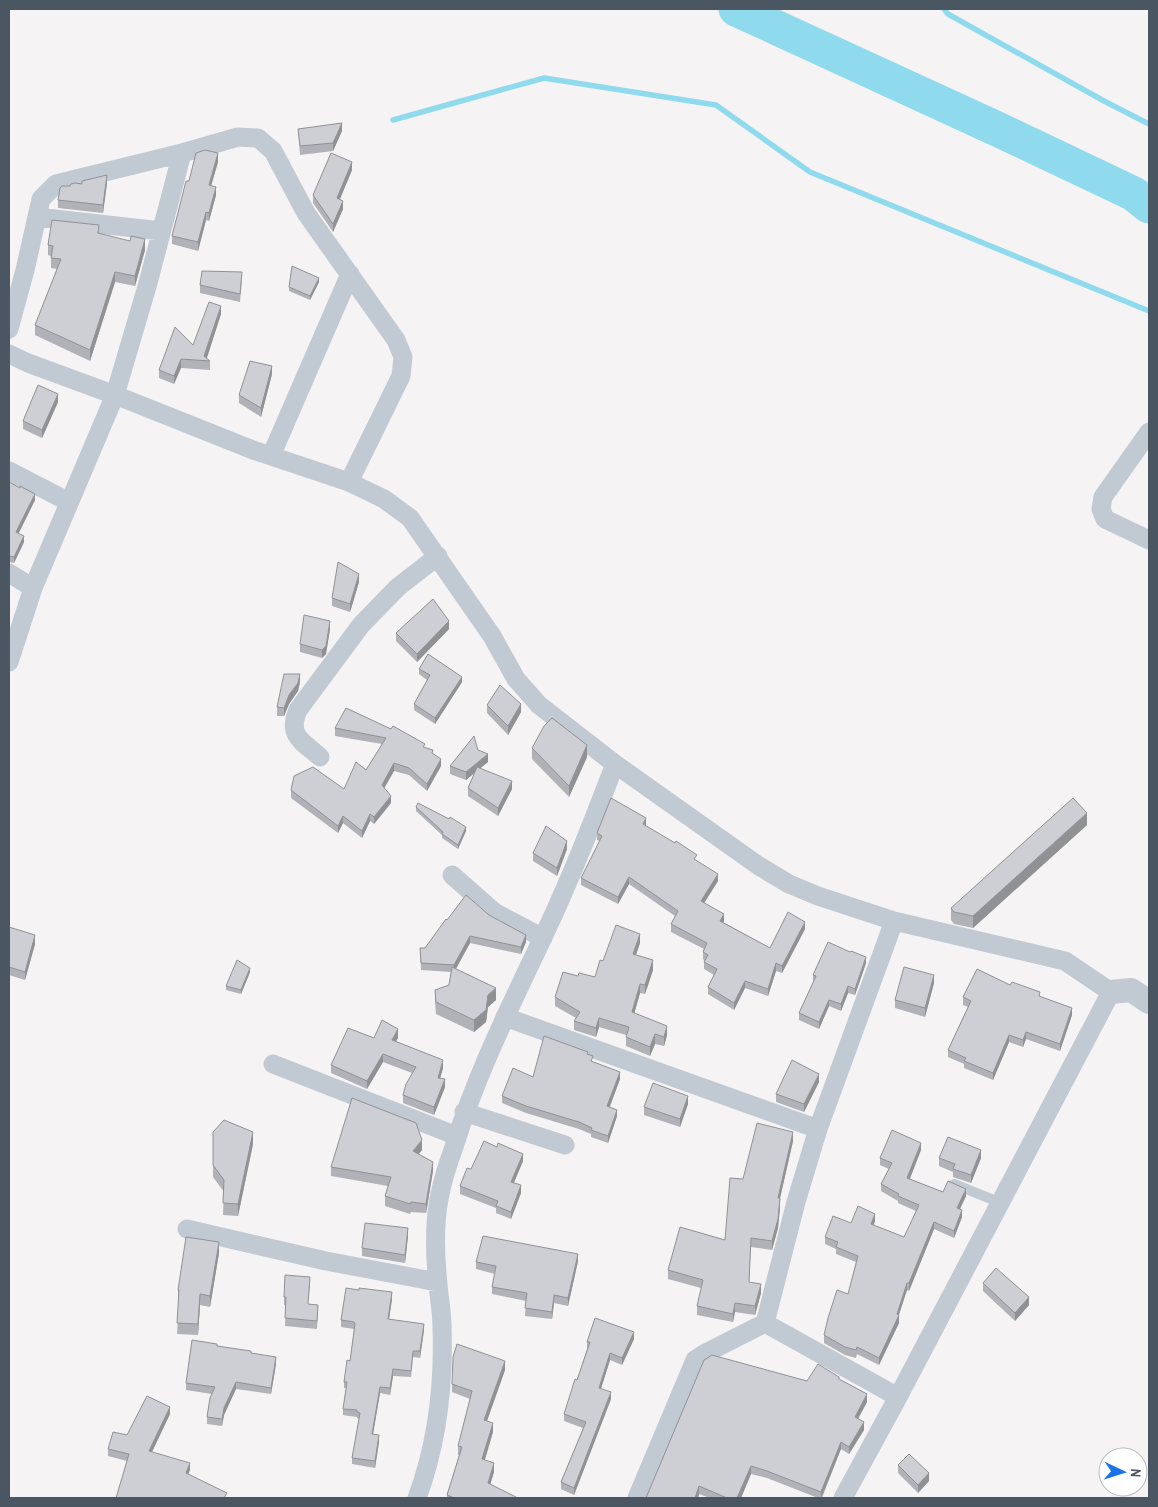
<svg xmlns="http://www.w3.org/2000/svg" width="1158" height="1507" font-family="'Archivo Narrow',sans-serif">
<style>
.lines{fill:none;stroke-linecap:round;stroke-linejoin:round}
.stream{stroke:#90daee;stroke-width:5.5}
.river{stroke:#90daee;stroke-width:35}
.service{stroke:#c1cad2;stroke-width:10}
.minor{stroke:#c1cad2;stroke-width:19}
.tertiary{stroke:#c1cad2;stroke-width:24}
.wall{fill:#b0b2b7}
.shaded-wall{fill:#909195}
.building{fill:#cdcfd5;stroke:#909195}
</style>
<rect width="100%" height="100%" fill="#f5f3f3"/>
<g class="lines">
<path class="stream" d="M944,9l4,5 156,87 45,23
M393,120l151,-42 172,27 94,67 339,139"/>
<path class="river" d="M736,9l259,119 139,66 15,12"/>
<path class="service" d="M954,1184l47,19"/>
<path class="minor" d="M37,217l124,14
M9,329l16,-59 16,-71 15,-15 126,-31 56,-16 20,1 15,13 33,62 90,127 7,17 -2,19 -52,106
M9,354l19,9 87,32 138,55 96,32 35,17 26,19 82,118 24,43 23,26 76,59 144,102 30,18 29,12 76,25 171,40 46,31 -213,405 -55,101
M1149,432l-46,65 -2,12 4,10 44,21
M271,456l79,-182
M9,471l60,31
M9,573l24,15
M9,662l24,-74 82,-193 33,-112 34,-130
M320,757c-18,-16 -33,-21 -22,-47l63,-85 37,-38 40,-31
M452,875l42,37 49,26
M505,1017l313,112
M273,1064l184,72
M464,1112l101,33
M187,1229l139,32 111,21
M765,1323l133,74
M417,1498c20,-54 27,-113 25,-171 0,-15 -3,-29 -4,-43 -3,-28 -4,-58 1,-85 3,-17 9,-36 15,-52 23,-75 58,-144 91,-214 26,-55 48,-112 70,-169
M637,1498l58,-138 9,-6 61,-31 31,-121 22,-73 76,-208"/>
<path class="tertiary" d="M1111,992l20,-2 18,12"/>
</g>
<path class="wall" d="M298,129l44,2 -9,20 -33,4z
M218,162l-7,23 5,10 -7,26 -3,-1 -8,31 -26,-7v-8l17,-55z
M352,170l-12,29 3,10 -10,23 -20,-29v-8z
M107,183l-4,30 -45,-5v-8l12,-14 12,-2z
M99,233l46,17 -10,36 -20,-4 -25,79 -55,-26v-10l22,-56 -6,-1v-12l-3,-1v-10z
M242,280l-2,22 -40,-9v-8z
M319,282l-9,18 -21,-9v-4z
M221,314l-15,44 4,3v9l-29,-2 -7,16 -15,-6v-8l34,-25z
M272,374l-11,43 -22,-14v-8z
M58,402l-16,36 -19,-9v-8z
M9,482l26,18 -16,33 5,9 -10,21 -5,-1z
M359,582l-9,30 -18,-6v-8z
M330,629l-4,25 -4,4 -22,-6v-8z
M449,629l-32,33 -21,-21v-8z
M419,669l43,13 -27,42 -21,-14v-6l13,-24 -8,-6z
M300,682l-2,9 -9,13 -5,12h-7v-9z
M487,705l34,7 -13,23 -21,-22z
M346,708l79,40 8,6 8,12 -14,25 -18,-16 -15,-4 -10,17 7,15 -17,21 -4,-3 -8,17 -19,-15 -5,10 -47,-35v-8l53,-1 22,-19 16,-26 -47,-8v-8z
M532,748l55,9 -18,40 -37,-38z
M478,750l10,12 -8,6 32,21 -14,27 -30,-20v-8l7,-16 -9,8 -16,-6v-8z
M416,807l50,24 -8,18 -16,-11v-3l-26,-24z
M646,825v1l51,35 21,20 -14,22 20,18 -1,1 47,26 35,-19 -23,44 -6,-2 -8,25 -23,-8 -11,22 -26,-16v-7l6,-12 -10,-6v-7l1,-1 -2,-2v-7l1,-3 -33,-17v-8l4,-8 -46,-32 -11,20 -37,-19v-7l19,-37 -3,-1v-7z
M1087,825l-114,103 -19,-4 -3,-4v-12z
M567,849l-10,27 -24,-15v-8z
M489,915l37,27 -5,12 -51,-11 -14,26 40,31 -8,7 -2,15 -12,10 -38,-18 -1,-12v-12l14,-5 2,-13 -30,-2 -1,-22h5l22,-28z
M9,927l26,17 -10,36 -16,-5z
M640,943l-4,12 17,15 -8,24 -5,-1 -6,20 33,22 -3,11 -9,-2 -5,12 -24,-10v-11l-27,-8 -3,10 -22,-7v-9l2,-3 -21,-12v-9l40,-20 8,-16z
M866,963l-11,32 -7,-2 -7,18 -12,-5 -10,23 -20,-9v-7l15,-31 -1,-1v-6z
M250,972l-9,22 -15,-4v-4z
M934,983l-9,34 -30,-9v-8z
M1010,985l30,12 32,18 -12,36 -34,-12 -3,8 -14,-5 -16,38 -29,-12v-4l-16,-7v-7l20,-43 -5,-2v-8z
M374,1038h24l-2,3 47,27 -3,10 5,9 -11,28 -31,-12v-8l9,-22 -29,-11 -16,27 -36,-16v-8z
M588,1054l5,8 27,17 -10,28 7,9 -9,27 -17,-6v-3l-12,-5 -53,-16 -24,-10v-7l31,-19z
M819,1082l-15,30 -28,-10v-8z
M688,1104l-8,23 -36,-12v-8z
M213,1132l40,12 -15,72 -15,-1 1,-23 -11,-15z
M793,1141l-13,57v9l-2,21 -6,22 -21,-3 -2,35 12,11 -6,22 -20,-3 -2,10 -36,-7v-9l4,-18 -33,-9v-9l57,-30 18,-61z
M422,1150l-3,4 14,17 -7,42 -15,-1 -1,2 -25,-8v-10l3,-10 -57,-10v-9z
M921,1150l-11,29 33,13 23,4 -6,13 2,8 -8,21 -20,-9 -25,62 -2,-1 -8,25v8l-20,42 -22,-11 -1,4 -11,-3 -21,-12v-8l24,-41 8,-32 -20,-8v-5l-11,-5v-7l26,-14 24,-2 -1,4 30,12 12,-26 -18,-8v-2l-17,-10v-7l8,-15 -9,-4v-7z
M939,1158h42l-10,25 -18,-6v-5l-14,-6z
M523,1161l-9,22 7,10 -10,26 -15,-6v-5l-36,-14v-8l11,-17z
M408,1236l-3,27 -43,-7v-8z
M219,1253l-9,54 -10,-2 -2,30 -21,-1 2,-33h-1v-11z
M578,1261l-10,45 -14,-3 -2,16 -27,-3 1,-15 -34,-7v-7l3,-13 -19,-5v-7z
M983,1283l46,22 -14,16 -32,-30z
M310,1285l-2,19 10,9 -1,16 -32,-3 1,-21h-2v-8z
M392,1299l-3,20 35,11 -4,28 -7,-1 -2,20 -18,-1 -3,19 -10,-2 -7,41 6,8 -4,26 -23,-4v-6l7,-39 -2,-1v-1l-14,-2v-6l3,-21h-2v-6l6,-21 4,-32 -13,-2v-7z
M634,1339l-12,26 -12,-5 -9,28 10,11 -37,96 -13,-6v-7l22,-54 -19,-7v-7l13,-34 10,-31v-7z
M217,1346l34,7 25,11 -5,30 -35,-5 -12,26 -2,11 -15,-2v-7l5,-23 -26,-4v-7z
M505,1370l-18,51 6,11 -8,28 9,12 -4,12 26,14h-69v-3l12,-40h-1v-9l12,-47 -18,-7v-8z
M839,1379l28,23 -9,17 6,11 -15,24 -8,-5 -19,49h-4l-51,-20 -16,-4 -10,24h-31l-11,-4 -1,4h-52l161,-117z
M170,1414l-18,38 38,18 -2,4 39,24 -100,-37 -19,-5v-7l19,-14z
M898,1465l31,16 -11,12 -20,-20z"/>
<path class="shaded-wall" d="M342,123v8l-9,20v-8z
M218,153v9l-9,31v-8z
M352,162v8l-15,36v-8z
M107,175v8l-4,30v-8z
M216,187v8l-7,26v-8z
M343,201v8l-10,23v-8z
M206,212v8l-8,31v-9z
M145,239v11l-10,36v-10z
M115,272v10l-25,79v-11z
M319,278v4l-9,18v-4z
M221,306v8l-15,47 -2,-5z
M181,359v9l-7,16v-8z
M272,366v8l-11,43v-9z
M58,394v8l-16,36v-8z
M35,494v6l-19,38v-6z
M24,536v6l-10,21v-6z
M359,574v8l-9,30v-8z
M330,621v8l-4,25 -4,4v-8z
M449,621v8l-32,33v-8z
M300,674v8l-2,9 -9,13 -5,12v-8l5,-13z
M462,677v5l-27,42v-6z
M521,704v8l-13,23v-9z
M587,745v12l-18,40v-11z
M488,754v8l-22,18v-8z
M441,759v7l-14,25v-7z
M394,763v8l-12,21v-7z
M512,781v8l-14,27v-8z
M391,796v7l-17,21v-7z
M1087,813v12l-114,103v-12z
M370,814v7l-8,17v-7z
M343,816v7l-5,10v-7z
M646,818v7l-3,6v-7z
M466,827v4l-8,18v-4z
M567,841v8l-10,27v-8z
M718,874v7l-17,27v-7z
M629,877v7l-11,20v-7z
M724,914v7l-4,7v-7z
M805,922v7l-23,44v-7z
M640,934v9l-7,20v-9z
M35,935v9l-10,36v-8z
M526,935v7l-5,12v-7z
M470,936v7l-16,29v-7z
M866,957v6l-11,32v-6z
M653,960v10l-8,24v-9z
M776,963v8l-8,25v-7z
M250,968v4l-9,22v-4z
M934,975v8l-9,34v-9z
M745,981v7l-11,22v-7z
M640,984v9l-8,29v-10z
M848,986v7l-7,18v-7z
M496,988v12l-8,7 -2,15 -12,10v-12l14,-25z
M829,1000v6l-10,23v-7z
M1072,1008v7l-12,36v-7z
M599,1018v9l-3,10v-9z
M667,1026v9l-3,11v-9z
M398,1029v9l-6,10v-8z
M1026,1032v7l-3,8v-7z
M655,1034v10l-5,12v-9z
M1009,1035v7l-16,38v-7z
M383,1054v8l-16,27v-8z
M443,1060v8l-5,18v-8z
M620,1072v7l-13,34v-7z
M819,1074v8l-15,30v-8z
M445,1079v8l-11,28v-8z
M688,1096v8l-8,23v-8z
M617,1110v6l-9,27v-7z
M253,1132v12l-15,72v-12z
M793,1132v9l-15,66v-9z
M422,1140v10l-9,10v-9z
M921,1143v7l-14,35v-7z
M981,1150v8l-10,25v-8z
M523,1154v7l-12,28v-7z
M433,1162v9l-7,42v-9z
M521,1185v8l-10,26v-7z
M966,1189v7l-9,19v-7z
M780,1198v9l-2,21 -6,22v-9z
M962,1210v7l-8,21v-7z
M875,1214v7l-4,10v-7z
M934,1222v7l-25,62v-8z
M408,1228v8l-3,27v-8z
M219,1242v11l-9,54v-11z
M578,1254v7l-10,45v-8z
M907,1283v7l-9,27 1,-2v8l-20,42v-7l18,-44z
M761,1284v9l-6,22v-9z
M392,1292v7l-4,27v-7z
M200,1294v11l-2,30v-11z
M554,1295v8l-2,16v-7z
M1029,1297v8l-14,16v-8z
M735,1303v9l-2,10v-8z
M424,1324v6l-4,28v-7z
M634,1332v7l-12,26v-7z
M610,1353v7l-11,35v-7z
M276,1357v7l-5,30v-6z
M505,1361v9l-21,59v-9z
M393,1369v7l-3,19v-7z
M236,1382v7l-12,26 -2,11v-7l2,-11z
M380,1387v6l-8,47v-6z
M611,1392v7l-37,96v-7z
M867,1394v8l-12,22v-7z
M170,1407v7l-21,44v-7z
M864,1422v8l-15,24v-7z
M493,1423v9l-11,36v-9z
M379,1435v7l-4,26v-7z
M841,1442v7l-20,49v-6z
M190,1463v7l-4,10v-7z
M494,1463v9l-6,20v-9z
M751,1466v8l-10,24h-4z
M929,1473v8l-11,12v-8z
M699,1486v8l-1,4h-3z"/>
<path class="building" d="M342,123l-9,20 -33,3 -2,-17z
M205,150l13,3 -9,32 7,2 -7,26 -3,-1 -8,30 -26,-6 14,-55h3l7,-28z
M331,153l21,9 -15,36 6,3 -10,23 -20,-29z
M107,175l-4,30 -45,-5 2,-12 2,-2h8l1,-2 4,-1 7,1v-3z
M52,220l47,5 -1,8 32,8 1,-5 14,3 -10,37 -20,-4 -25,78 -55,-25 26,-66 -10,-1 2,-12 -5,-1z
M292,266l27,12 -9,18 -21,-9z
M202,271l40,1 -2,22 -40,-9z
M209,302l12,4 -17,50 6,5 -29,-2 -7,17 -15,-6 16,-43 18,18z
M250,361l22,5 -11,42 -22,-13z
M38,385l20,9 -16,36 -19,-9z
M9,482l11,6v-2l15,8 -19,38 8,4 -10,21 -5,-1z
M338,562l21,12 -9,30 -18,-6z
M433,599l16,22 -32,33 -21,-21z
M304,615l26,6 -4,25 -4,4 -22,-6z
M428,654l34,23 -27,41 -21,-14 16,-29 -11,-6z
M284,674h16l-2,9 -9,12 -5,13 -7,-1z
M500,685l21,19 -13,22 -21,-21z
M346,708l45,21 2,-3 32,18 -2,3 10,3 -1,3 9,6 -14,25 -18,-16 -15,-5 -12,22 9,11 -17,21 -4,-3 -8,17 -19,-15 -5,10 -47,-36 3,-14 19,-9 31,22 12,-27 10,8 20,-32 -51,-10z
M552,718l35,27 -18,41 -37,-38 12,-22z
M474,736l4,14 10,4 -22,18 -16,-6z
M477,767l35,14 -14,27 -30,-20z
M611,798l35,20 -3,6 32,19 1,-2 21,14 -3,4 24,15 -17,27 23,13 -4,7 50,27 18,-36 17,10 -23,44 -6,-3 -8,26 -23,-8 -11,22 -26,-16 9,-18 -13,-7 4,-7 -5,-3 4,-9 -36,-19 7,-13 -49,-34 -11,20 -37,-19 21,-42 -5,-3z
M1073,798l14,15 -114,103 -19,-4 -3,-4z
M418,803l31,16 1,-2 16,10 -8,18 -16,-11 1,-2 -27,-25z
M546,826l21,15 -10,27 -24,-15z
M466,895l23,20 37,20 -5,12 -51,-11 -16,29 -33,-2 -1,-15h5l21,-29 1,1z
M616,925l24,9 -7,20 20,6 -8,25 -5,-1 -8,28 35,14 -3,11 -9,-3 -5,13 -24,-10 3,-10 -30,-9 -3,10 -22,-7 6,-9 -25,-15 8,-25 15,4 1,-3 16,4 5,-17 3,1z
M9,927l26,8 -10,37 -16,-5z
M828,942l22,10 1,-1 15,6 -11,32 -7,-3 -7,18 -12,-4 -10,22 -20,-9 17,-37 -3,-1z
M237,960l13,8 -9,22 -15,-4z
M452,967l44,21 -8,7 -2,15 -12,10 -38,-18 -1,-12 14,-5z
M904,967l30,8 -9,33 -30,-8z
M977,969l33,16 2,-3 28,10 -1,4 33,12 -12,36 -34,-12 -3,8 -14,-5 -16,38 -29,-12 2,-3 -18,-8 23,-49 -8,-4z
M382,1020l16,9 -6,11 51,20 -5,18 7,1 -11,28 -31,-12 3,-11 10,-17 -33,-13 -16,27 -36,-16 17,-37 26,10z
M544,1036l44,16 -1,2 6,2 -2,5 29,11 -13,34 10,4 -9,26 -17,-6 1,-2 -13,-6 -53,-16 -24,-10 11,-28 20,9z
M792,1060l27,14 -15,30 -28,-10z
M653,1083l35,13 -8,23 -36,-12z
M352,1098l64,25 6,17 -9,11 20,11 -7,42 -15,-2 -1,2 -25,-8 6,-19 -60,-10z
M224,1120l29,12 -15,72 -15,-1 1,-23 -11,-15v-33z
M757,1123l36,9 -15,66h2l-2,21 -6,22 -21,-3 -2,44 12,2 -6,22 -20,-3 -2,11 -36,-8 6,-26 -35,-10 12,-43 45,13 5,-62 13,1z
M892,1130l29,13 -14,35 36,14 5,-11 18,8 -9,19 5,2 -8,21 -20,-9 -25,61h-2l-10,31 2,1 -20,43 -22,-11 -1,3 -11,-3 -21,-12 4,-17 9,-28 11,4 10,-38 -22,-9 2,-5 -13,-5 8,-21 18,7 7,-17 17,8 -4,10 33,13 15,-32 -21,-9 1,-2 -18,-10 11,-21 -12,-5z
M948,1137l33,13 -10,25 -18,-6 2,-5 -16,-6z
M484,1141l13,6 1,-4 25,11 -12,28 10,3 -10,27 -15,-6 2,-5 -38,-15 7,-18 4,1z
M365,1223l43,5 -3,27 -43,-7z
M483,1236l95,18 -10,44 -14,-3 -2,17 -27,-4 2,-15 -35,-6 4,-21 -20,-4z
M186,1237l33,5 -9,54 -10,-2 -2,30 -21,-1 2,-33h-1z
M996,1268l33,29 -14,16 -32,-30z
M285,1275l25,2 -2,27 10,1 -1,16 -32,-3 1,-21h-2z
M346,1288l13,2v-2l33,4 -4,27 36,5 -4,27h-7l-2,20 -18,-2 -3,19 -10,-1 -8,47 7,1 -4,26 -23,-3 8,-45 -3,-1v-2l-14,-1 4,-27h-3l3,-22 3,1 5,-37 -1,-2 -13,-2z
M595,1318l39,14 -12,26 -12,-5 -11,35 12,4 -37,96 -13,-6 25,-60 -22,-8 11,-35 2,1 13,-38h-3z
M192,1340l25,4v2l34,5v2l25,4 -5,31 -35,-6 -12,26 -2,11 -15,-2 3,-19 5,-11 -29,-4z
M457,1344l48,17 -21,59 9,3 -11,36 12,4 -6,20 28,14v1h-62l-7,-3 15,-48 -4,-1 14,-55 -20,-7 1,-27z
M712,1355l95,26 11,-17 21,13v2l28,15 -12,23 9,5 -15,25 -8,-5 -20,50 -54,-21 -16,-5 -14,32h-10l-28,-12 -4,12h-49l58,-138z
M147,1396l23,11 -21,44 41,12 -4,10 41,20 -3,5h-108l13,-44 -21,-5 5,-17 14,3z
M909,1454l20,19 -11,12 -20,-20z"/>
<rect width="1158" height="1507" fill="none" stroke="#4a5661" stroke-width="20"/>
<g transform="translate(1123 1472) rotate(94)"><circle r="24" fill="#ffffff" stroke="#b7bbc0"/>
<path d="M0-4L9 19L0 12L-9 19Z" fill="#1a73e8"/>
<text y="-8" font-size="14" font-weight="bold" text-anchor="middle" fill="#4a5661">N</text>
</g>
</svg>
